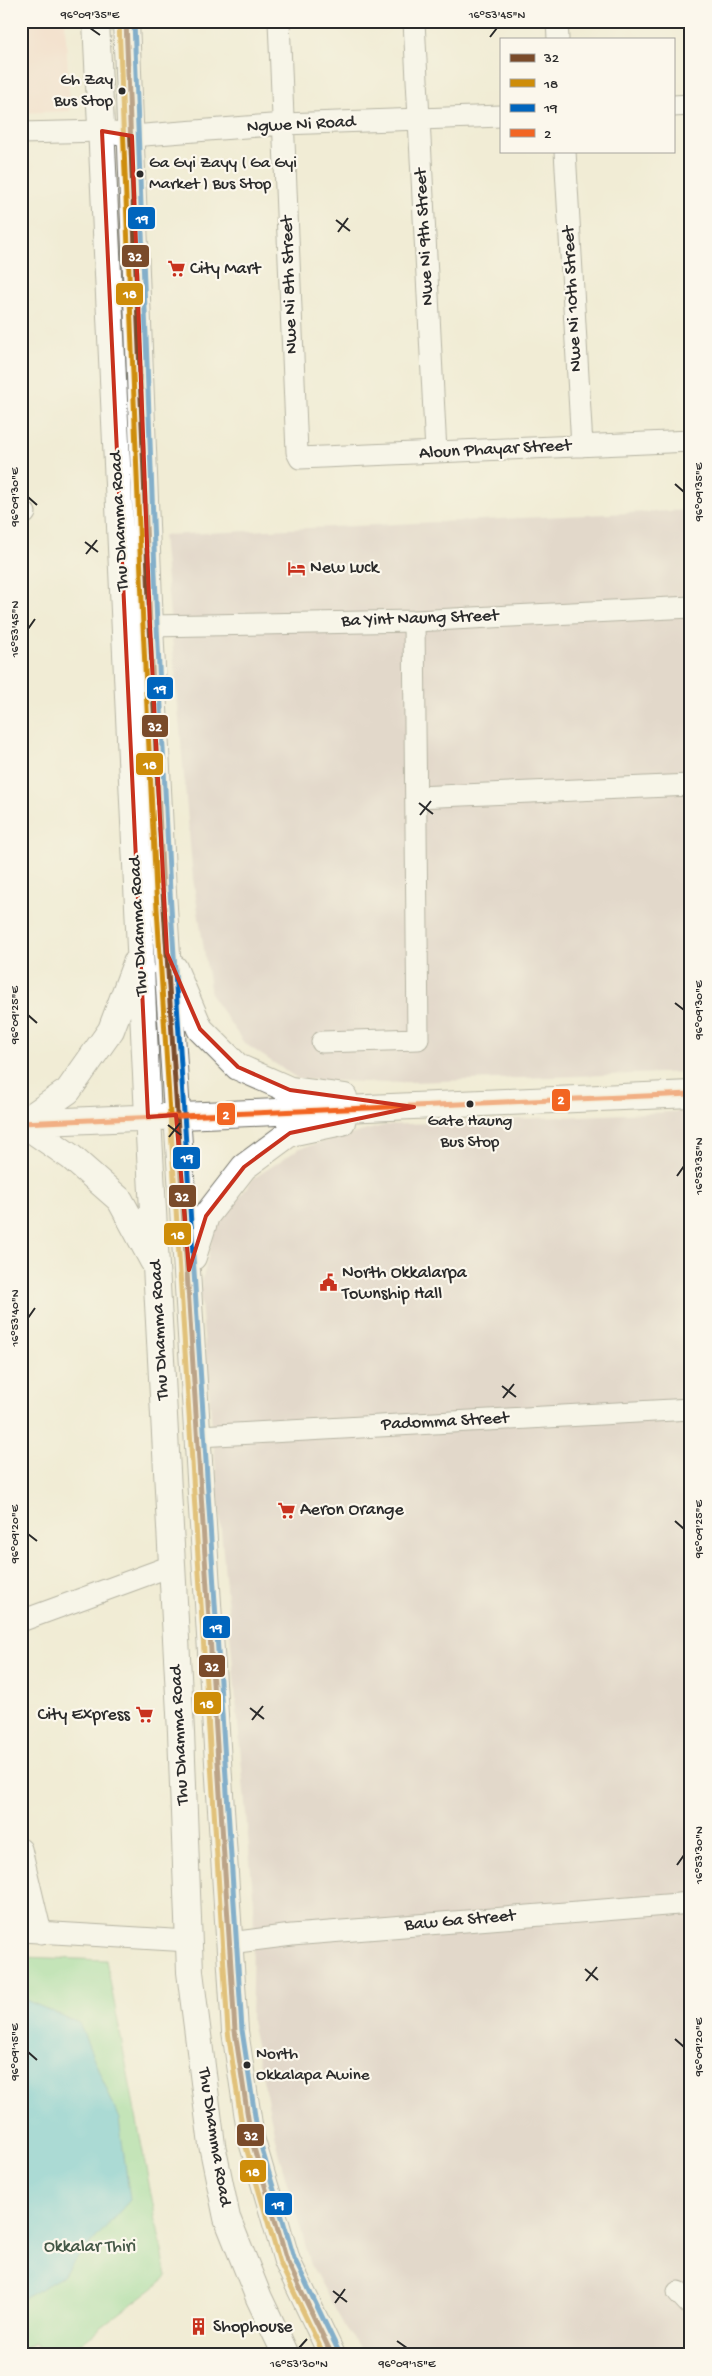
<svg xmlns="http://www.w3.org/2000/svg" width="712" height="2376" font-family="'Gochi Hand',sans-serif">
<style>
.built{fill:#f5d2c2}
.industrial{fill:#d1bfbd}
.green{fill:#8fda96;stroke:#5d8260}
.water{fill:#59c4d3;stroke:#42787f}
.lines{fill:none;stroke-linecap:round;stroke-linejoin:round}
.minor-casing{stroke:#706f66;stroke-width:23}
.major-casing{stroke:#706f66;stroke-width:28}
.minor{stroke:#fff;stroke-width:21}
.major{stroke:#fff;stroke-width:26}
.bus-1-casing{stroke:#fbf7ec;stroke-width:9}
.bus-2-casing{stroke:#fbf7ec;stroke-width:9}
.bus-3-casing{stroke:#fbf7ec;stroke-width:9}
.bus-4-casing{stroke:#fbf7ec;stroke-width:9}
.bus-1{stroke:#7a4b2a;stroke-width:5}
.bus-2{stroke:#ce8d09;stroke-width:5}
.bus-3{stroke:#0065bd;stroke-width:5}
.bus-4{stroke:#f26522;stroke-width:5}
.marked{fill:none;stroke:#c8321e;stroke-width:4;stroke-linejoin:round}
.ticks{fill:none;stroke:#2b2b2b;stroke-width:2}
.bus-dot{fill:#2b2b2b;stroke:#fbf7ec;stroke-width:2}
.labels{text-anchor:middle;dominant-baseline:central;stroke-width:4.5;stroke-linejoin:round;paint-order:stroke}
.bus-label{font-size:17px;fill:#2b2b2b;stroke:#fbf7ec;text-anchor:start}
.street-label{font-size:18px;fill:#2b2b2b;stroke:#fbf7ec}
.poi-label{font-size:18px;fill:#2b2b2b;stroke:#fbf7ec;text-anchor:start}
.park-label{font-size:18px;fill:#445746;stroke:#fbf7ec}
.line-badge{stroke:#fbf7ec;stroke-width:2}
.badge-label{font-size:14px;text-anchor:middle;font-weight:bold;fill:#fff}
.neatline{fill:none;stroke:#2b2b2b;stroke-width:2}
.ticks-label{font-size:12px;text-anchor:middle;fill:#2b2b2b}
</style>
<rect width="100%" height="100%" fill="#fbf7ec"/>
<filter id="ink" filterUnits="userSpaceOnUse"><feTurbulence type="fractalNoise" baseFrequency=".02" numOctaves="2"/><feDisplacementMap in="SourceGraphic" scale="10" xChannelSelector="R" yChannelSelector="G"/><feConvolveMatrix kernelMatrix="1 2 1 2 8 2 1 2 1" color-interpolation-filters="sRGB"/></filter>
<filter id="wash" filterUnits="userSpaceOnUse"><feTurbulence type="fractalNoise" baseFrequency=".0096" numOctaves="4" result="noise"/><feDisplacementMap in="SourceGraphic" scale="20" xChannelSelector="R" yChannelSelector="G"/><feGaussianBlur stdDeviation="1.12" result="paint"/><feColorMatrix in="noise" values="0 0 0 0 0 0 0 0 0 0 0 0 0 0 0 0 0 1.4 0 .05"/><feComposite in="paint" operator="in"/></filter>
<g filter="url(#wash)">
<rect width="100%" height="100%" fill="#f1ecd5"/>
<path class="built" d="M21,21h44l5,90 -49,2z"/>
<path class="industrial" d="M691,510v562l-306,11 -87,-4 -54,-36 -33,-48 -18,-116 -30,-344z
M691,1111v1244h-324l-21,-26 -35,-64 -33,-113 -27,-131 3,-115 -54,-616 14,-59 40,-53 46,-30 86,-23z"/>
<path class="green" d="M21,1957l85,3 61,317 -102,78h-23l-7,-12 -14,6z"/>
<path class="water" d="M21,1998l58,25 40,96 11,81 -69,77 -40,23z"/>
</g>
<g filter="url(#ink)">
<g class="lines">
<defs>
<path id="minor" d="M279,21l18,431 3,6 391,-17
M414,21l22,431
M557,21l1,18
M673,106l18,-1
M21,133l81,-2 30,5 152,-12 217,-8
M565,151l17,295
M21,513h4
M150,626l264,-5 277,-14
M416,797l275,-12
M322,1042l96,-3 -4,-418
M199,1436l492,-27
M21,1621l150,-55
M21,1849l20,84
M21,1931l168,10
M230,1943l62,-8 399,-32
M678,2292l13,14"/>
<path id="major" d="M96,21l52,1096 33,615 9,240 22,173 15,73 32,80 27,57
M126,21l24,605 13,266 72,1139 16,107 36,123 45,94
M174,968l26,61 38,38 52,23 54,7
M21,1123l670,-29
M22,1123l46,-32 43,-61 25,-67
M22,1123l49,34 49,43 33,61
M193,1257l13,-41 38,-49 46,-34 52,-11"/>
</defs>
<use href="#minor" class="minor-casing"/>
<use href="#major" class="major-casing"/>
<use href="#minor" class="minor"/>
<use href="#major" class="major"/>
<defs>
<path id="bus-1" d="M126,21l24,605 13,266 72,1139 16,107 36,123 45,94"/>
<path id="bus-2" d="M119,21l24,605 13,266 72,1139 16,109 36,123 44,92"/>
<path id="bus-3" d="M134,21l23,605 13,266 72,1138 16,106 36,122 45,94"/>
<path id="bus-4" d="M21,1123l670,-29"/>
</defs>
<use href="#bus-1" class="bus-1-casing"/>
<use href="#bus-2" class="bus-2-casing"/>
<use href="#bus-3" class="bus-3-casing"/>
<use href="#bus-4" class="bus-4-casing"/>
<use href="#bus-1" class="bus-1"/>
<use href="#bus-2" class="bus-2"/>
<use href="#bus-3" class="bus-3"/>
<use href="#bus-4" class="bus-4"/>
</g>
</g>
<path d="M0 0H712V2376H0ZM102,131l30,5 18,490 17,327 33,76 38,38 52,23 124,17 -124,26 -46,34 -38,49 -17,54 -13,-155 -28,2z" fill="#f1ecd5" fill-opacity=".55" fill-rule="evenodd"/>
<path class="marked" d="M102,131l30,5 18,490 17,327 33,76 38,38 52,23 124,17 -124,26 -46,34 -38,49 -17,54 -13,-155 -28,2z"/>
<path class="ticks" d="M90,28l10,7M490,37l7,-9M336,220l14,11M338,232l10,-14M675,484l9,8M28,497l9,8M85,542l13,10M86,554l11,-14M28,629l7,-10M419,803l14,11M420,815l11,-14M675,1003l9,7M28,1015l9,8M168,1125l13,10M169,1137l11,-14M677,1176l7,-10M28,1318l7,-10M502,1386l14,11M503,1398l11,-14M675,1521l9,8M28,1534l9,7M250,1708l14,11M252,1720l11,-14M677,1865l7,-10M585,1969l13,11M586,1981l11,-14M675,2039l9,8M28,2052l9,8M333,2291l14,11M335,2303l10,-14M397,2341l10,7M299,2348l8,-9"/>
<defs>
<symbol id="supermarket-bare" viewBox="-9 -9 18 18"><path d="M-6-5.5h2.5l.6 2H6L4.5 2H-2.5L-4.4-4H-6ZM-1.5 3.2a1.3 1.3 0 1 0 .1 0ZM3 3.2a1.3 1.3 0 1 0 .1 0Z" fill="#c8321e" stroke="#fbf7ec" stroke-width="2.5" paint-order="stroke"/></symbol>
<symbol id="hotel-bare" viewBox="-9 -9 18 18"><path d="M-6-4.5h1.5V1H6V5H4.5V3h-9V5H-6ZM-4 0a1.8 1.8 0 1 1 3.6 0ZM.5 0V-2.5h3Q6-2.5 6 0Z" fill="#c8321e" stroke="#fbf7ec" stroke-width="2.5" paint-order="stroke"/></symbol>
<symbol id="civic-bare" viewBox="-9 -9 18 18"><path d="M-.6-6.5H3V-4.5H.6V-3L4-1V1h2V6H-6V1h2V-1L-.6-3ZM-1.2 2.5V6h2.4V2.5Z" fill="#c8321e" stroke="#fbf7ec" stroke-width="2.5" paint-order="stroke"/></symbol>
<symbol id="building-bare" viewBox="-9 -9 18 18"><path d="M-4-6H4V6H1V3H-1V6H-4ZM-2.5-4.3h1.7v1.8h-1.7ZM.8-4.3h1.7v1.8H.8ZM-2.5-1h1.7V.8h-1.7ZM.8-1h1.7V.8H.8Z" fill="#c8321e" stroke="#fbf7ec" stroke-width="2.5" paint-order="stroke"/></symbol>
</defs>
<g fill-rule="evenodd">
<use href="#supermarket-bare" x="164" y="256" width="25" height="25"/>
<use href="#hotel-bare" x="284" y="556" width="25" height="25"/>
<use href="#civic-bare" x="316" y="1270" width="25" height="25"/>
<use href="#supermarket-bare" x="274" y="1498" width="25" height="25"/>
<use href="#supermarket-bare" x="132" y="1702" width="25" height="25"/>
<use href="#building-bare" x="186" y="2314" width="25" height="25"/>
</g>
<g class="bus-dot">
<circle cx="122" cy="91" r="4.5"/>
<circle cx="140" cy="174" r="4.5"/>
<circle cx="470" cy="1104" r="4.5"/>
<circle cx="247" cy="2065" r="4.5"/>
</g>
<g class="labels">
<g class="bus-label">
<text x="113" y="81" text-anchor="end">Gh Zay<tspan x="113" dy="21">Bus Stop</tspan></text>
<text x="149" y="164">Ga Gyi Zayy ( Ga Gyi<tspan x="149" dy="21">Market ) Bus Stop</tspan></text>
<text x="470" y="1122" text-anchor="middle">Gate Haung<tspan x="470" dy="21">Bus Stop</tspan></text>
<text x="256" y="2055">North<tspan x="256" dy="21">Okkalapa Awine</tspan></text>
</g>
<g class="street-label">
<text transform="translate(301 125) rotate(-3)">Ngwe Ni Road</text>
<text transform="translate(425 237) rotate(-93)">Nwe Ni 9th Street</text>
<text transform="translate(290 285) rotate(-92)">Nwe Ni 8th Street</text>
<text transform="translate(573 299) rotate(-93)">Nwe Ni 10th Street</text>
<text transform="translate(495 450) rotate(-3)">Aloun Phayar Street</text>
<text transform="translate(120 521) rotate(-93)">Thu Dhamma Road</text>
<text transform="translate(420 619) rotate(-2)">Ba Yint Naung Street</text>
<text transform="translate(139 926) rotate(-93)">Thu Dhamma Road</text>
<text transform="translate(160 1330) rotate(-93)">Thu Dhamma Road</text>
<text transform="translate(445 1422) rotate(-3)">Padomma Street</text>
<text transform="translate(180 1735) rotate(-93)">Thu Dhamma Road</text>
<text transform="translate(460 1921) rotate(-5)">Baw Ga Street</text>
<text transform="translate(214 2137) rotate(81)">Thu Dhamma Road</text>
</g>
<g class="poi-label">
<text x="190" y="269">City Mart</text>
<text x="310" y="568">New Luck</text>
<text x="342" y="1273">North Okkalarpa<tspan x="342" dy="21">Township Hall</tspan></text>
<text x="300" y="1510">Aeron Orange</text>
<text x="130" y="1715" text-anchor="end">City Express</text>
<text x="213" y="2327">Shophouse</text>
</g>
<g class="park-label">
<text x="90" y="2247">Okkalar Thiri</text>
</g>
</g>
<g class="line-badge">
<rect x="127" y="206" width="29" height="24" rx="5" fill="#0065bd"/>
<rect x="121" y="244" width="29" height="24" rx="5" fill="#7a4b2a"/>
<rect x="115" y="282" width="29" height="24" rx="5" fill="#ce8d09"/>
<rect x="146" y="676" width="28" height="24" rx="5" fill="#0065bd"/>
<rect x="141" y="714" width="28" height="24" rx="5" fill="#7a4b2a"/>
<rect x="135" y="752" width="29" height="24" rx="5" fill="#ce8d09"/>
<rect x="551" y="1088" width="20" height="24" rx="5" fill="#f26522"/>
<rect x="216" y="1102" width="20" height="24" rx="5" fill="#f26522"/>
<rect x="172" y="1146" width="29" height="24" rx="5" fill="#0065bd"/>
<rect x="168" y="1184" width="29" height="24" rx="5" fill="#7a4b2a"/>
<rect x="163" y="1222" width="29" height="24" rx="5" fill="#ce8d09"/>
<rect x="202" y="1615" width="29" height="24" rx="5" fill="#0065bd"/>
<rect x="198" y="1654" width="28" height="24" rx="5" fill="#7a4b2a"/>
<rect x="193" y="1691" width="29" height="24" rx="5" fill="#ce8d09"/>
<rect x="236" y="2123" width="29" height="24" rx="5" fill="#7a4b2a"/>
<rect x="239" y="2159" width="28" height="24" rx="5" fill="#ce8d09"/>
<rect x="264" y="2192" width="29" height="24" rx="5" fill="#0065bd"/>
</g>
<g class="badge-label">
<text x="142" y="223">19</text>
<text x="135" y="261">32</text>
<text x="130" y="298">18</text>
<text x="160" y="693">19</text>
<text x="155" y="731">32</text>
<text x="150" y="769">18</text>
<text x="561" y="1104">2</text>
<text x="226" y="1119">2</text>
<text x="187" y="1162">19</text>
<text x="182" y="1201">32</text>
<text x="178" y="1239">18</text>
<text x="216" y="1632">19</text>
<text x="212" y="1671">32</text>
<text x="207" y="1708">18</text>
<text x="251" y="2140">32</text>
<text x="253" y="2176">18</text>
<text x="278" y="2209">19</text>
</g>
<rect width="712" height="2376" fill="none" stroke="#fbf7ec" stroke-width="55"/>
<rect x="500" y="38" width="175" height="115" fill="#fbf7ec" stroke="#a8a59f"/>
<rect x="510" y="54" width="25" height="8" fill="#7a4b2a" stroke="#a8a59f"/>
<text x="544" y="62" font-size="15" fill="#2b2b2b">32</text>
<rect x="510" y="79" width="25" height="8" fill="#ce8d09" stroke="#a8a59f"/>
<text x="544" y="88" font-size="15" fill="#2b2b2b">18</text>
<rect x="510" y="104" width="25" height="8" fill="#0065bd" stroke="#a8a59f"/>
<text x="544" y="112" font-size="15" fill="#2b2b2b">19</text>
<rect x="510" y="129" width="25" height="8" fill="#f26522" stroke="#a8a59f"/>
<text x="544" y="138" font-size="15" fill="#2b2b2b">2</text>
<rect x="28" y="28" width="656" height="2320" class="neatline"/>
<g class="ticks-label">
<text x="90" y="18">96°09'35"E</text>
<text x="497" y="18">16°53'45"N</text>
<text transform="translate(698 492) rotate(-90)" y="4">96°09'35"E</text>
<text transform="translate(14 497) rotate(-90)" y="4">96°09'30"E</text>
<text transform="translate(14 629) rotate(-90)" y="4">16°53'45"N</text>
<text transform="translate(698 1010) rotate(-90)" y="4">96°09'30"E</text>
<text transform="translate(14 1015) rotate(-90)" y="4">96°09'25"E</text>
<text transform="translate(698 1166) rotate(-90)" y="4">16°53'35"N</text>
<text transform="translate(14 1318) rotate(-90)" y="4">16°53'40"N</text>
<text transform="translate(698 1529) rotate(-90)" y="4">96°09'25"E</text>
<text transform="translate(14 1534) rotate(-90)" y="4">96°09'20"E</text>
<text transform="translate(698 1855) rotate(-90)" y="4">16°53'30"N</text>
<text transform="translate(698 2047) rotate(-90)" y="4">96°09'20"E</text>
<text transform="translate(14 2052) rotate(-90)" y="4">96°09'15"E</text>
<text x="299" y="2367">16°53'30"N</text>
<text x="407" y="2367">96°09'15"E</text>
</g>
</svg>
